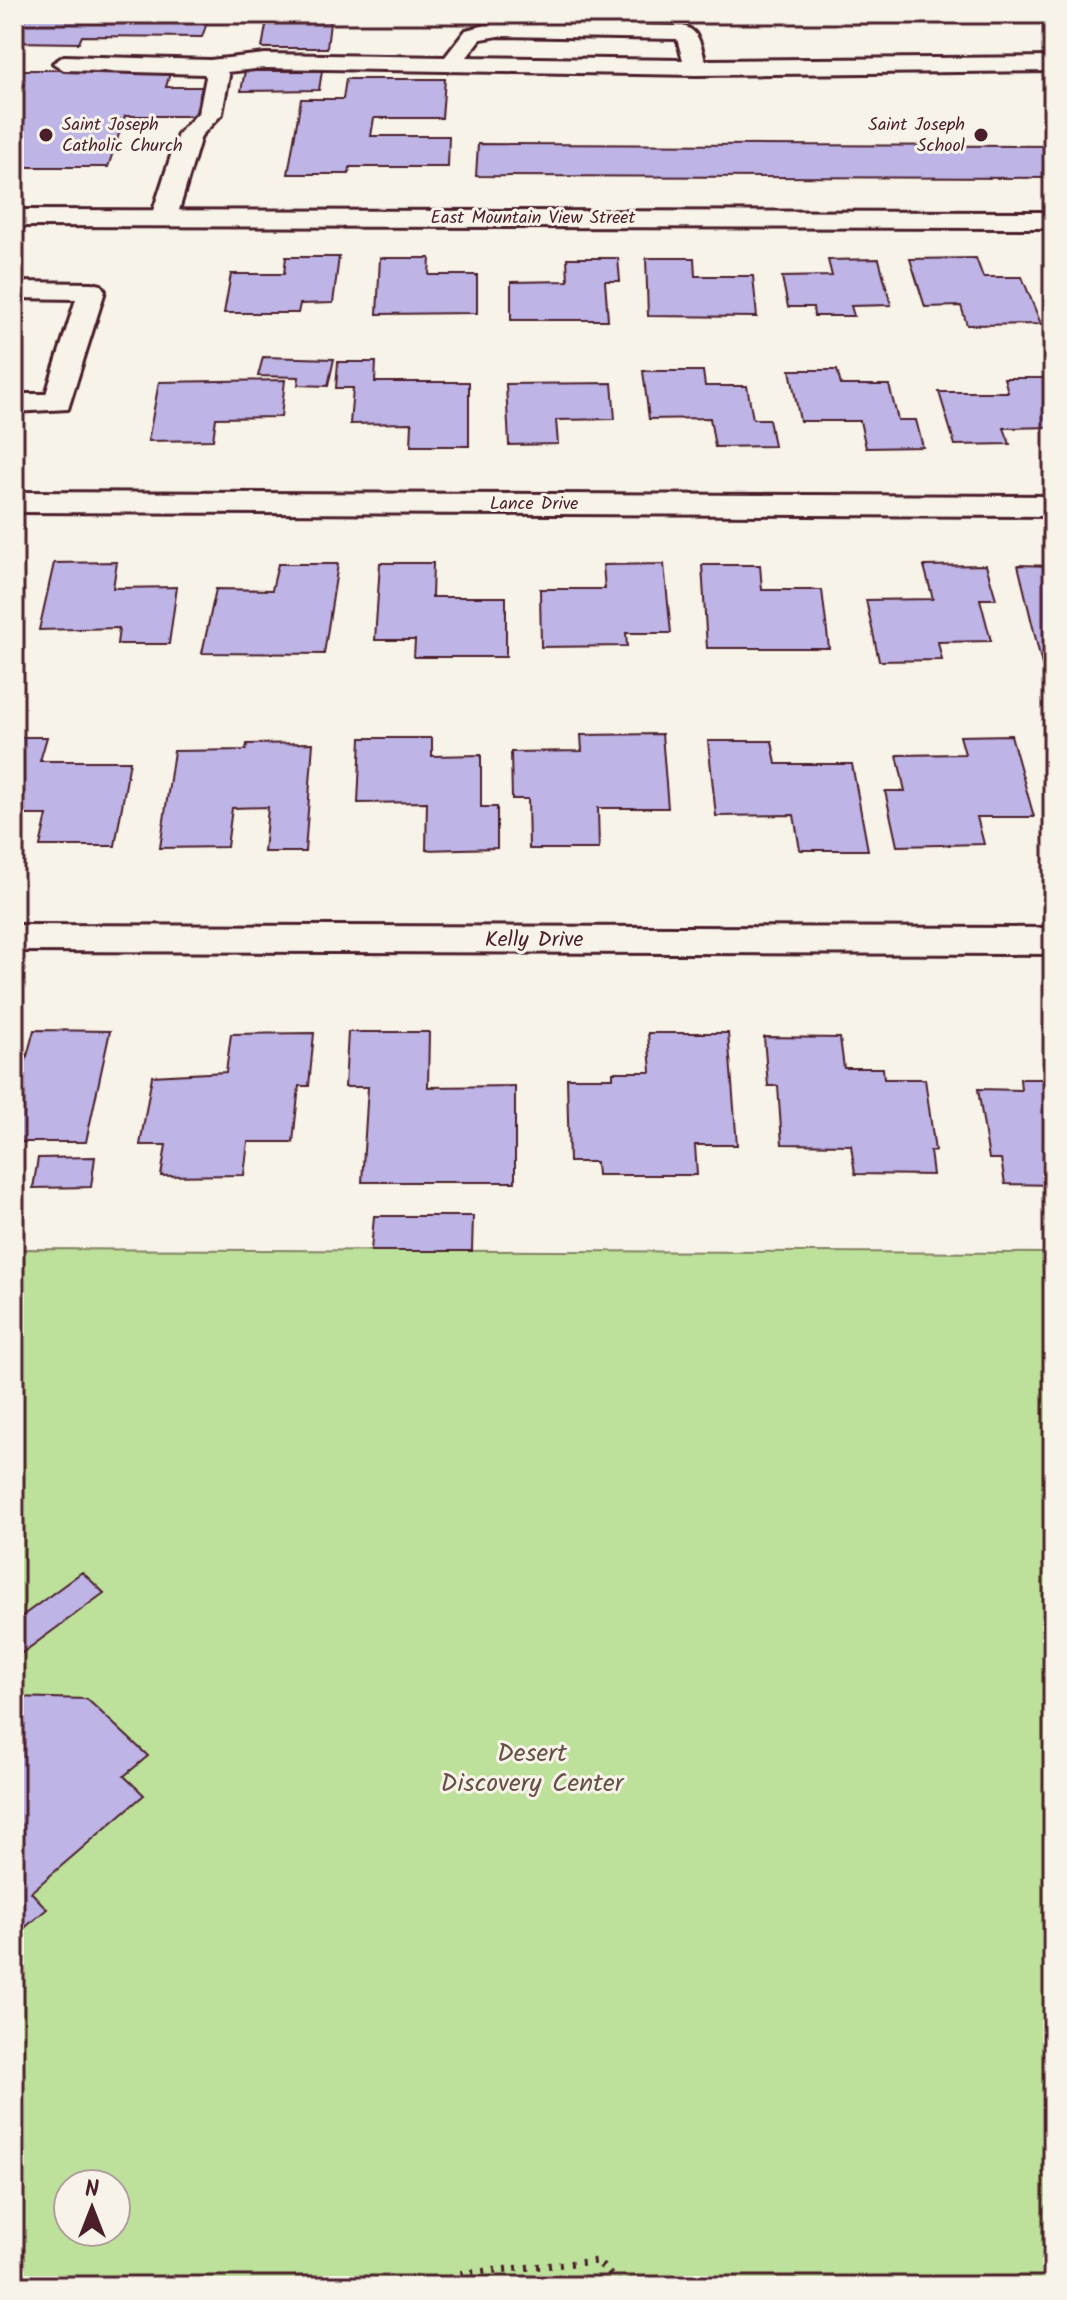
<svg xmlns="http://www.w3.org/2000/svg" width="1067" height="2300" font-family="Kalam,sans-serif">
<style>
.green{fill:#bde19b;stroke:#848063;stroke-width:2;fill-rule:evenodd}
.building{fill:#beb4e5;stroke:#4a1f2b;stroke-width:2}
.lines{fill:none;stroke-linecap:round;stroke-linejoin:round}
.lane-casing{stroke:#4a1f2b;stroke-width:6}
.street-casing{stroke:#4a1f2b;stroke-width:6}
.secondary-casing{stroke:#4a1f2b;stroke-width:6}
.path{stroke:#4a1f2b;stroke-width:7;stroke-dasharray:3 8;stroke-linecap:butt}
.lane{fill:#f7f3e8;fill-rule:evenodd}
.street{fill:#f7f3e8;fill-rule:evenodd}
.secondary{fill:#f7f3e8;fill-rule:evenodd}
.poi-dot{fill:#4a1f2b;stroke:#f7f3e8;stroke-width:3}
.labels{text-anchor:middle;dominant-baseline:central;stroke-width:6;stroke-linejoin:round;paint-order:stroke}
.far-poi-label{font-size:18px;fill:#4a1f2b;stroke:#f7f3e8;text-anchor:start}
.far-street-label{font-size:18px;fill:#4a1f2b;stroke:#f7f3e8}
.street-label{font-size:22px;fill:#4a1f2b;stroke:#f7f3e8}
.near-park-label{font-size:26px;fill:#675047;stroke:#f7f3e8}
</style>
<rect width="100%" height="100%" fill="#f7f3e8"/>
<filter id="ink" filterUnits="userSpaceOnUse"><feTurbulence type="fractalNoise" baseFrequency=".0125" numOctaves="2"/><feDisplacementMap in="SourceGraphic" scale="16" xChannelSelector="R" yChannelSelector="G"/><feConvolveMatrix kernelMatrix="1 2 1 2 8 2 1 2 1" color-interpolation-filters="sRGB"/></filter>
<g filter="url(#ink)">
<path class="green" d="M14,1249l1039,4v1033h-1039zM68,2184h48v48h-48z"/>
<path class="building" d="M28,14h93l-2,4 52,1 2,-5h37l-8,23 -120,-1 -3,7 -65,-1z
M268,14h63l-4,34h-65z
M14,70h157l-5,17h36l-7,29h-70l-17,51h-94z
M245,71h77l-3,19 -78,1z
M346,79h99l-3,39h-68l-3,18h78l-1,31h-98l-1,7h-61l13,-75h42z
M478,144l575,2v32l-577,-2z
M286,257h53l-6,46 -33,1 -2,9h-74l7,-39h53z
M380,258h50l-1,17h48v38l-100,1z
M567,258h51l2,23h-15l3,39h-97v-38l57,-1z
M646,258h48l1,18h58l4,41 -109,-1z
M976,258l7,19h39l19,47 -74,1 -6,-19 -36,1 -15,-48z
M879,259l12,46 -40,1 3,10h-40l-1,-9h-25l-6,-30 50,-1 -4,-16z
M263,357l71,2 -6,27 -30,-1 1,-8 -41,-1z
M338,362h38l-1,20h94v64h-58l1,-23 -62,1 3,-36h-17z
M790,370h47l4,15h48l9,35h18l7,27 -57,1 -6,-27h-60z
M643,371h60l2,15h42l6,33h16l5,27 -59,1 -5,-29 -61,1z
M1004,378h41l8,22v27l-49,1 6,16 -55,1 -16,-53h69z
M285,380l-4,37 -65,1 -3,22 -65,1 11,-59z
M612,383l3,36 -59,1 2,24 -49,1 -3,-61z
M117,562l-4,26 64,-1 -8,57h-52l2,-16 -80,2 15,-67z
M380,563h53l-1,34h74v60h-92l1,-17h-40z
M278,564h60l-14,90 -122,-1 14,-64 56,1z
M664,564l7,69h-45l1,13 -86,1 -1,-58h65l-2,-24z
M702,565h58l2,25h60l7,58h-122z
M986,565l10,34h-16l11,42 -53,1 4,18 -63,1 -13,-61 67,-1 -9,-33z
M1018,565l35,1v107h-9z
M662,734l6,74h-70l1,41h-70l-1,-50h-16l-1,-47 71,-1 -1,-16z
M1011,735l23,82h-57l7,27 -87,2 -12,-55h20l-8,-36 68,-1 -5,-18z
M14,737h33l-7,24h90l-15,85h-75l7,-31h-33z
M361,738h71v18l49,-1v52h16v41l-71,2 1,-48 -69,1z
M708,741h64l4,23h76l16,86h-68l-6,-35 -78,1z
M313,743l-8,109h-41l4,-45 -36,1 -5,39 -67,1 14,-97 72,-1 1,-6z
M34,1030l76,1 -24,111h-72v-71h9z
M348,1032h81l-1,55 87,-1v96h-153l6,-95h-23z
M314,1033l-5,53h-10l-6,56h-45l-4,33 -83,1 5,-31h-26l12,-69 74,-4 5,-38z
M648,1033h80l9,112h-42l2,30h-100l-1,-13h-27l-2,-84h46v-6h38z
M764,1037l76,1 4,30h39l1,11h41l10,72h-5l3,24 -78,-1 -4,-29 -69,-1 -4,-58h-10z
M1020,1079h33v106l-48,-1 -4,-25h-12l-11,-70 43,1z
M95,1157l-4,30 -58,1 5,-30z
M374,1216h99l-1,35h-101z
M82,1572l22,21 -90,66v-37z
M14,1697l73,2 61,57 -24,20 20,19 -113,97 16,17 -25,21 -8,47z"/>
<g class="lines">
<defs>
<path id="lane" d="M498,22l185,4c16,4 18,20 22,34l348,-3v14l-357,4 -431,-7 -38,4 2,4 -7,38 -21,22 -24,81 -4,5h-18l-4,-5 27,-83 21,-22 7,-35 -2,-3 -140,-4 -11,-7 11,-7 146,4 55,-6 180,3 21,-27zM498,36l179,3 6,21 -216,-3 14,-18z
M14,282l78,1 9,2 4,6 -37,118 -54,3v-18h32l30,-95 -62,-1z"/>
<path id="street" d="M14,492l1039,4v20l-1039,-4z
M14,925l1039,3v26l-1039,-3z"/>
<path id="secondary" d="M14,210l1039,2v16l-1039,-2z"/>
</defs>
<use href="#lane" class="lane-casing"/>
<use href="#street" class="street-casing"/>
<use href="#secondary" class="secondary-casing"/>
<path class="path" d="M443,2286l13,-12 141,-13 24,25"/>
<use href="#lane" class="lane"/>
<use href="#street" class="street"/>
<use href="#secondary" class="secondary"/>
</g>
</g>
<g class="poi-dot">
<circle cx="46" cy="135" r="8"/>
<circle cx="981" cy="135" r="8"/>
</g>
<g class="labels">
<g class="far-poi-label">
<text x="62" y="125">Saint Joseph<tspan x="62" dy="21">Catholic Church</tspan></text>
<text x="965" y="125" text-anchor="end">Saint Joseph<tspan x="965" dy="21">School</tspan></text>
</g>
<g class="far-street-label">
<text x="533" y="218">East Mountain View Street</text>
<text x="534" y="504">Lance Drive</text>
</g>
<g class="street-label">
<text x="534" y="940">Kelly Drive</text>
</g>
<g class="near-park-label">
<text x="532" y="1754">Desert<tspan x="532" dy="30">Discovery Center</tspan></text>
</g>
</g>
<rect width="1067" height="2300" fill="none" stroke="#f7f3e8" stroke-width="48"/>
<rect x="24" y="24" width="1019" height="2252" fill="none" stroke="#4a1f2b" stroke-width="3" filter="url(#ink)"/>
<g transform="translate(92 2208)"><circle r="38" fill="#f7f3e8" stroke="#b29e9c" stroke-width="2"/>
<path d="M0-6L14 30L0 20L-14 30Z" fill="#4a1f2b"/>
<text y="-12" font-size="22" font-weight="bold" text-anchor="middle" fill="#4a1f2b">N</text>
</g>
</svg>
